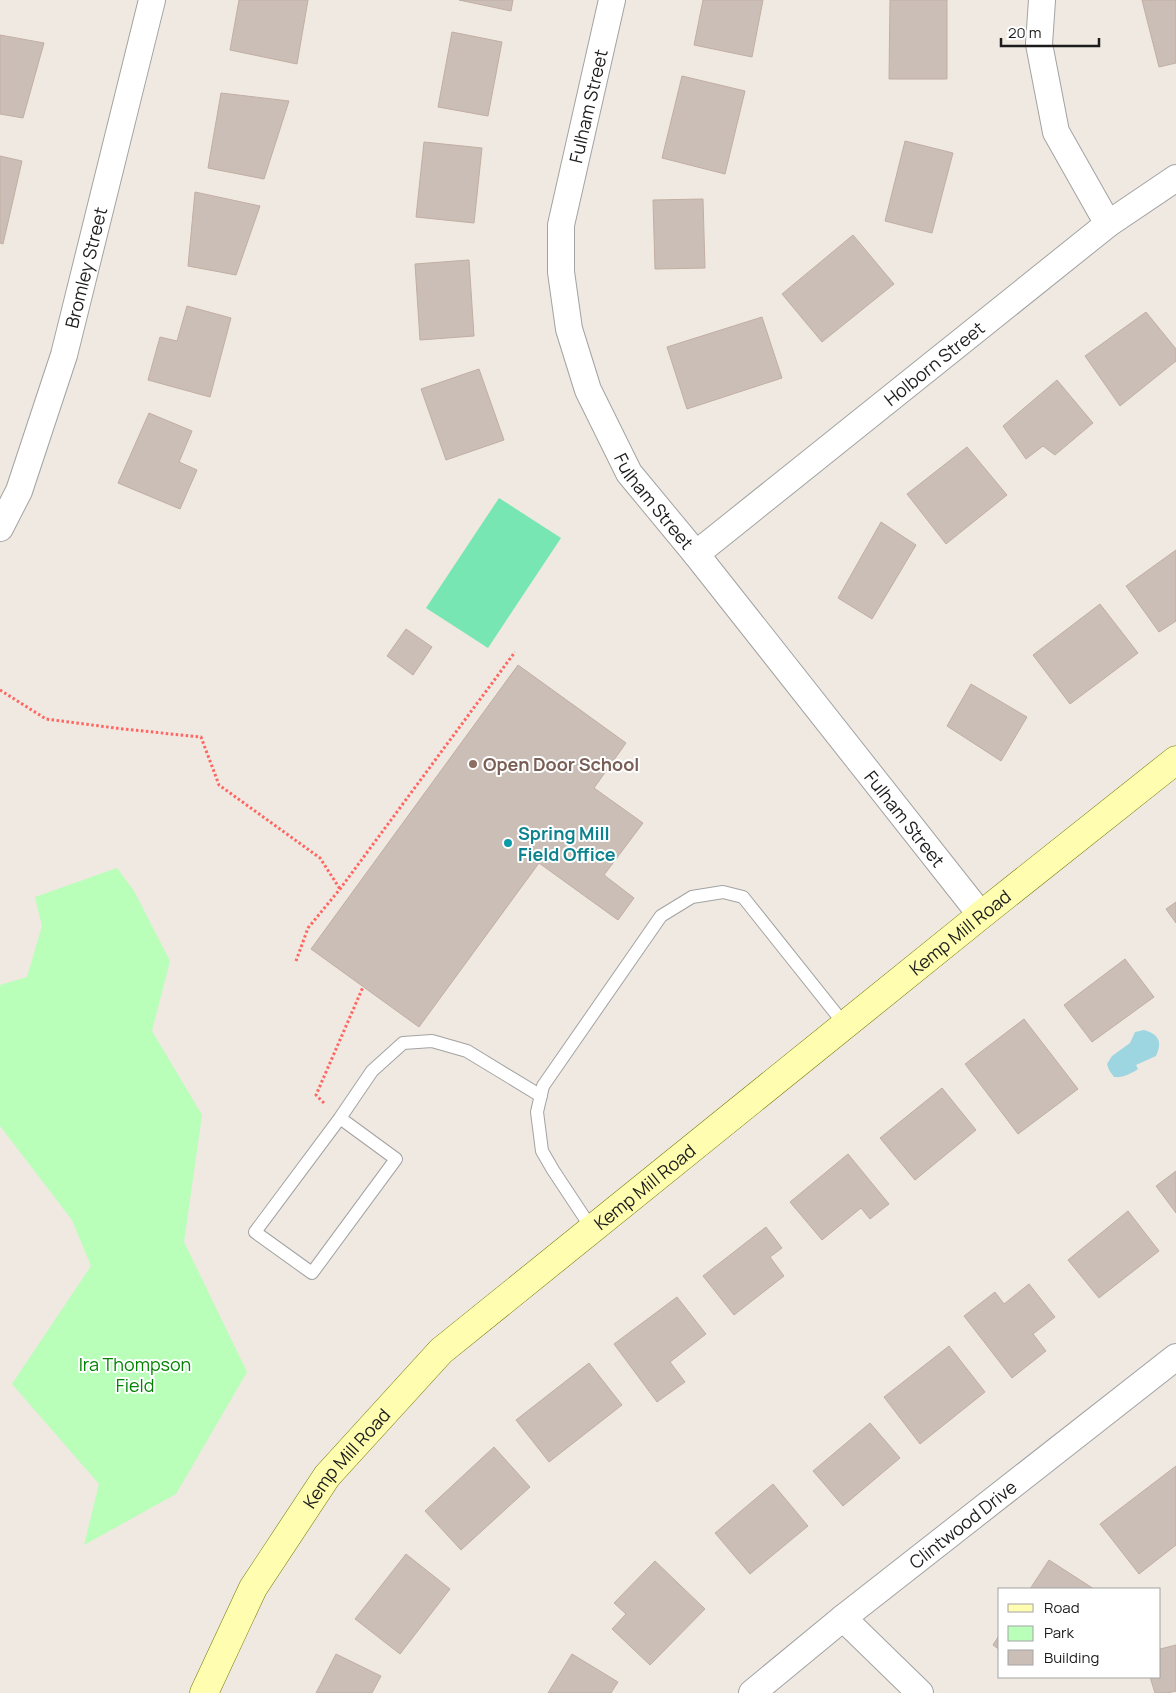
<svg xmlns="http://www.w3.org/2000/svg" width="1176" height="1693" font-family="Manrope,sans-serif">
<style>
.park{fill:#b9feb9}
.pitch{fill:#77e6b3}
.water{fill:#9dd6e1}
.building{fill:#cbbeb7;stroke:#c2aea2}
.lines{fill:none;stroke-linecap:round;stroke-linejoin:round}
.lane-casing{stroke:#a3a3a3;stroke-width:14}
.street-casing{stroke:#a3a3a3;stroke-width:28}
.secondary-casing{stroke:#737700;stroke-width:29}
.path{stroke:#ff6662;stroke-width:3;stroke-dasharray:2.5 2.5;stroke-linecap:butt}
.lane{stroke:#fff;stroke-width:12}
.street{stroke:#fff;stroke-width:26}
.secondary{stroke:#fffdaf;stroke-width:28}
.education-dot{fill:#8d6e63;stroke:#fff;stroke-width:2}
.culture-dot{fill:#0f9aa8;stroke:#fff;stroke-width:2}
.labels{text-anchor:middle;dominant-baseline:central;stroke-width:4;stroke-linejoin:round;paint-order:stroke}
.street-label{font-size:18px;fill:#1c1c1c;stroke:#fff}
.education-label{font-size:18px;font-weight:bold;fill:#785e54;stroke:#fff;text-anchor:start}
.culture-label{font-size:18px;font-weight:bold;fill:#0d838f;stroke:#fff;text-anchor:start}
.park-label{font-size:18px;fill:#028303;stroke:#fff}
</style>
<rect width="100%" height="100%" fill="#efe9e1"/>
<path class="park" d="M117,868l17,23 36,70 -18,70 50,84 -18,127 63,130 -71,122 -92,51 15,-61 -87,-100 79,-118 -19,-46 -72,-94v-141l27,-8 15,-51 -7,-29z"/>
<path class="pitch" d="M499,498l62,40 -73,110 -62,-40z"/>
<path class="water" d="M1144,1030c14,4 19,11 12,26l-20,9 2,4c-8,5 -15,9 -24,8l-5,-7 -2,-6 5,-8 18,-13 5,-11z"/>
<path class="building" d="M239,0h69l-11,64 -67,-14z
M459,0h54l-2,11z
M703,0h60l-11,57 -58,-12z
M890,0h57v79h-58z
M1142,0h34v63l-17,4z
M452,32l50,10 -14,74 -50,-9z
M0,35l44,8 -21,75 -23,-4z
M682,76l63,15 -20,83 -63,-16z
M221,93l68,8 -25,78 -56,-11z
M905,141l48,12 -21,80 -47,-12z
M424,142l58,6 -8,75 -58,-6z
M0,156l22,5 -19,83 -3,-1z
M195,192l65,14 -24,69 -48,-9z
M703,199l2,69 -50,1 -2,-69z
M853,235l41,49 -72,58 -40,-48z
M469,260l5,76 -54,4 -5,-76z
M187,306l44,12 -21,79 -62,-17 12,-43 17,4z
M1146,312l30,37v12l-56,45 -35,-50z
M762,317l20,61 -95,31 -20,-62z
M479,369l25,71 -58,20 -25,-71z
M1057,380l36,43 -38,32 -12,-9 -17,13 -23,-33z
M149,413l43,18 -13,31 18,8 -17,39 -62,-26z
M967,447l40,48 -61,49 -39,-50z
M881,522l35,23 -44,74 -34,-21z
M1176,550v71l-17,11 -33,-46z
M1100,604l38,49 -68,51 -37,-49z
M406,629l26,18 -19,28 -26,-19z
M518,665l108,78 -32,45 49,35 -39,52 30,23 -16,22 -79,-57 -120,164 -108,-78z
M971,684l56,33 -26,44 -54,-35z
M1176,902v21l-10,-14z
M1125,959l29,38 -62,45 -28,-37z
M1024,1019l54,70 -60,45 -53,-70z
M942,1088l34,42 -61,50 -35,-42z
M848,1154l41,50 -19,15 -9,-11 -39,32 -32,-38z
M1176,1171v42l-20,-27z
M1128,1211l31,40 -60,47 -31,-38z
M766,1227l16,21 -12,9 14,19 -50,39 -31,-39z
M1029,1284l26,33 -22,17 13,17 -34,27 -48,-62 31,-24 9,12z
M677,1297l29,37 -36,28 15,20 -28,20 -43,-58z
M949,1346l36,46 -65,52 -36,-47z
M589,1363l33,42 -73,57 -33,-42z
M870,1423l30,35 -57,48 -30,-35z
M494,1447l36,40 -69,63 -36,-39z
M1176,1466v79l-37,29 -39,-50z
M773,1484l35,42 -58,48 -35,-41z
M406,1554l44,35 -50,65 -45,-35z
M1049,1560l45,29h-64z
M655,1561l50,48 -55,56 -38,-36 14,-15 -12,-11z
M1000,1634v16l-7,-5z
M1176,1645v46l-9,2h-12l-5,-16h10v-28z
M336,1654l45,22 -9,17h-56z
M572,1654l46,28 -7,11h-63z"/>
<g class="lines">
<defs>
<path id="lane" d="M340,1118l56,41 -84,114 -57,-41 85,-114 32,-47 31,-28 29,-2 35,10 74,45
M592,1229l-39,-59 -11,-19 -5,-39 6,-26 118,-170 31,-19 31,-5 20,5 102,128"/>
<g id="street">
<path id="s1" d="M612,0l-51,225v47l8,57 19,61 41,83 67,81 285,361"/>
<path d="M1042,0l-3,44 17,88 52,92"/>
<path id="s2" d="M0,528l19,-37 45,-136 88,-355"/>
<path id="s3" d="M696,554l412,-330 68,-46"/>
<path d="M843,1618l77,75"/>
<path id="s4" d="M752,1693l91,-75 333,-261"/>
</g>
<g id="secondary">
<path id="s5" d="M204,1693l49,-105 74,-112 114,-125 540,-436 195,-155"/>
</g>
</defs>
<use href="#lane" class="lane-casing"/>
<use href="#street" class="street-casing"/>
<use href="#secondary" class="secondary-casing"/>
<path class="path" d="M0,690l46,29 77,10 78,8 18,48 101,73 20,31
M296,961l12,-33 32,-39 175,-237
M324,1103l-8,-8 47,-108"/>
<use href="#lane" class="lane"/>
<use href="#street" class="street"/>
<use href="#secondary" class="secondary"/>
</g>
<circle class="education-dot" cx="473" cy="764" r="5"/>
<circle class="culture-dot" cx="508" cy="843" r="5"/>
<g class="labels">
<g class="street-label">
<text transform="translate(588 106) rotate(-77)">Fulham Street</text>
<text stroke="none"><textPath href="#s2" startOffset="275">Bromley Street</textPath></text>
<text stroke="none"><textPath href="#s3" startOffset="305">Holborn Street</textPath></text>
<text stroke="none"><textPath href="#s1" startOffset="529">Fulham Street</textPath></text>
<text stroke="none"><textPath href="#s1" startOffset="934">Fulham Street</textPath></text>
<text stroke="none"><textPath href="#s5" startOffset="1086">Kemp Mill Road</textPath></text>
<text stroke="none"><textPath href="#s5" startOffset="681">Kemp Mill Road</textPath></text>
<text stroke="none"><textPath href="#s5" startOffset="276">Kemp Mill Road</textPath></text>
<text stroke="none"><textPath href="#s4" startOffset="270">Clintwood Drive</textPath></text>
</g>
<g class="education-label">
<text x="483" y="764">Open Door School</text>
</g>
<g class="culture-label">
<text x="518" y="833">Spring Mill<tspan x="518" dy="21">Field Office</tspan></text>
</g>
<g class="park-label">
<text x="135" y="1364">Ira Thompson<tspan x="135" dy="21">Field</tspan></text>
</g>
</g>
<rect x="998" y="1588" width="162" height="90" fill="#ffffff" stroke="#a4a4a4"/>
<rect x="1008" y="1604" width="25" height="8" fill="#fffdaf" stroke="#a4a4a4"/>
<text x="1044" y="1613" font-size="15" fill="#1c1c1c">Road</text>
<rect x="1008" y="1626" width="25" height="15" fill="#b9feb9" stroke="#a4a4a4"/>
<text x="1044" y="1638" font-size="15" fill="#1c1c1c">Park</text>
<rect x="1008" y="1650" width="25" height="15" fill="#cbbeb7" stroke="#a4a4a4"/>
<text x="1044" y="1663" font-size="15" fill="#1c1c1c">Building</text>
<path d="M1001 38v8h98v-8" fill="none" stroke="#1c1c1c" stroke-width="2.5"/>
<text x="1008" y="38" font-size="15" fill="#1c1c1c" stroke="#ffffff" stroke-width="4" paint-order="stroke">20 m</text>
</svg>
